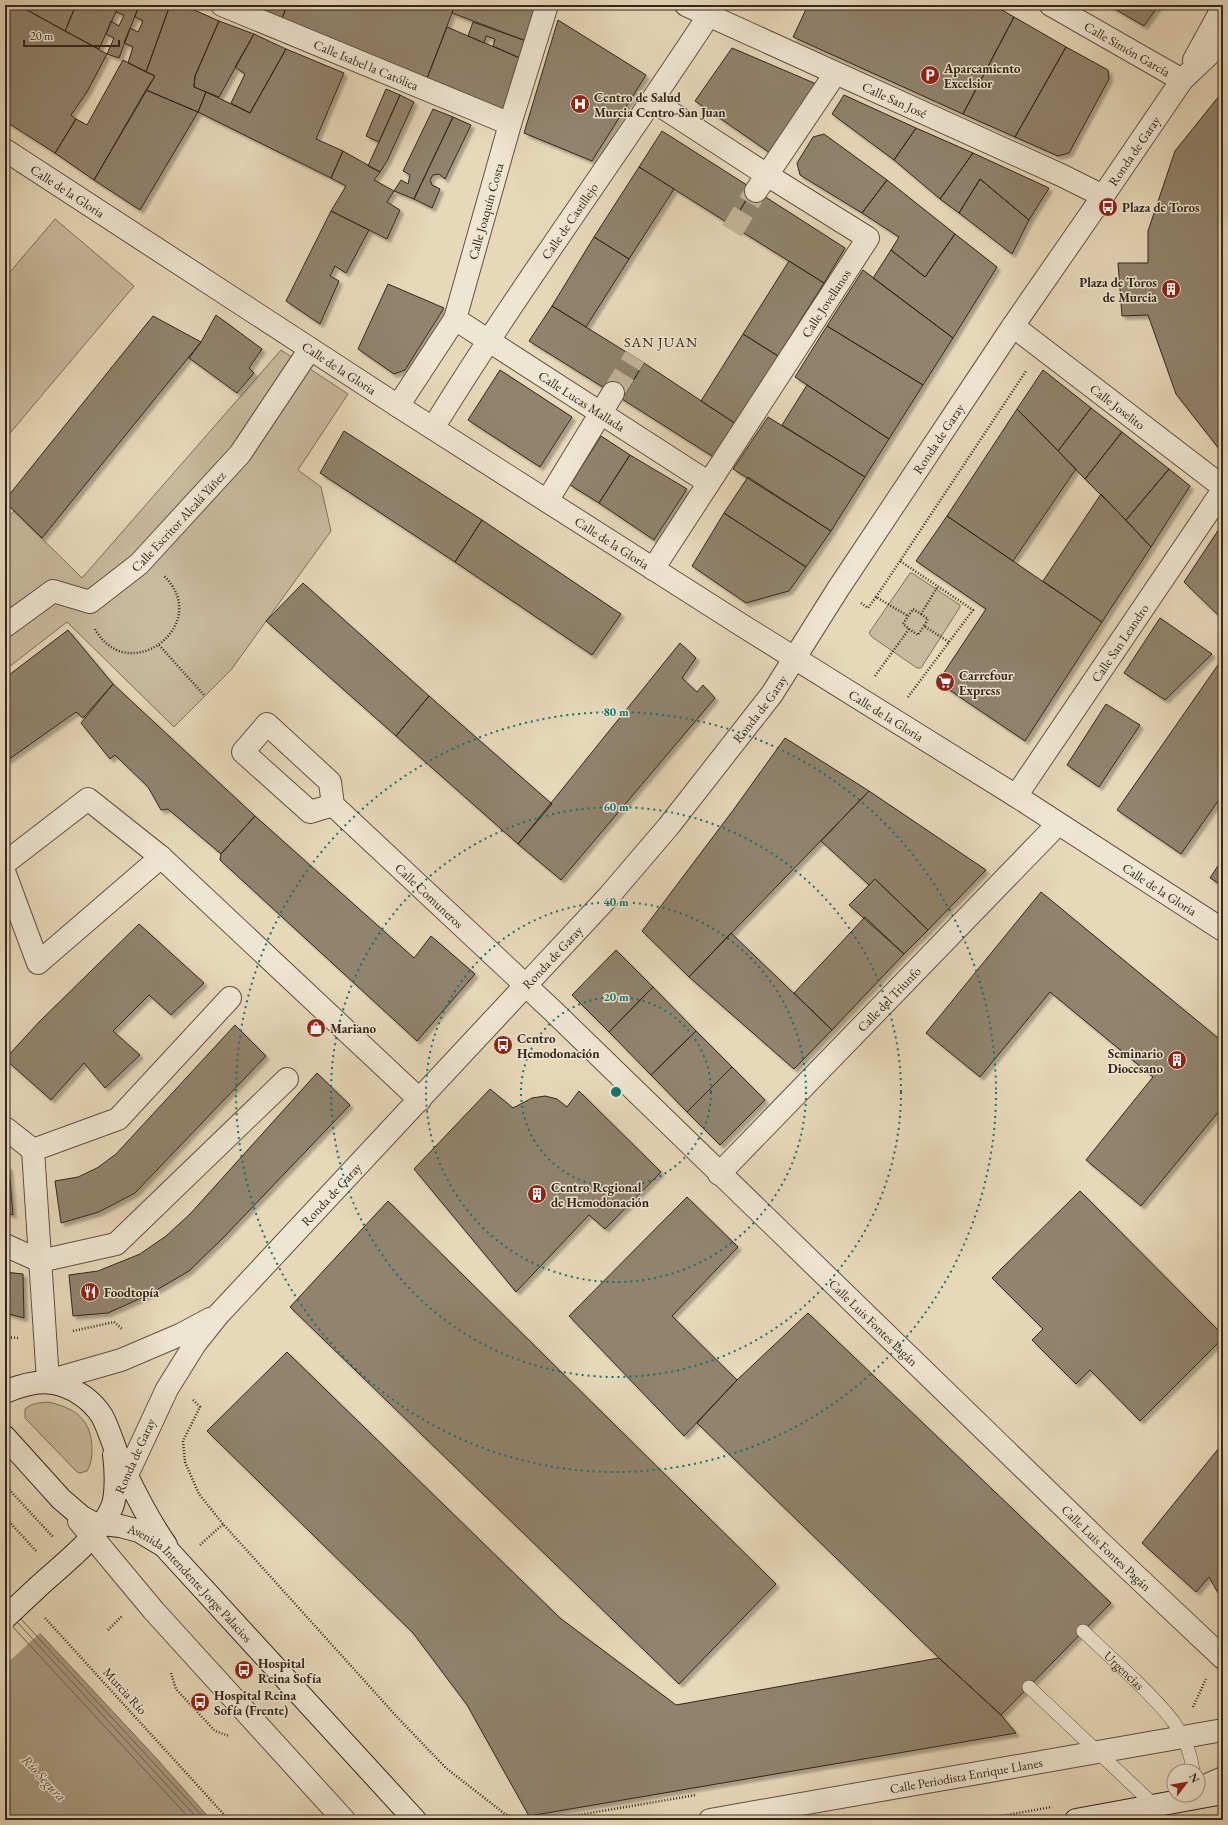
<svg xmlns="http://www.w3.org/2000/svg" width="1228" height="1825" font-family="'EB Garamond',serif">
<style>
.green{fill:#c9ba9f;stroke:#7e705e}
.water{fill:#aa9b84;stroke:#7b6c5a}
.pier{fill:#e7d8ba}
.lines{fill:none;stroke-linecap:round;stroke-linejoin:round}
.shore{stroke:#6f6050;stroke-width:1}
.building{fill:#91836e;stroke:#34261c;filter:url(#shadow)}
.street-tunnel{stroke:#c3b49a;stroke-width:22;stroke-dasharray:22 11;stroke-linecap:butt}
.lane-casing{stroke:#615244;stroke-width:14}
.street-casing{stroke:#615244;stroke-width:24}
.secondary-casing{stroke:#34261c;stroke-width:24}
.path{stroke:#34261c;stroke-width:2.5;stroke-dasharray:1 2;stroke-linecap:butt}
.lane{stroke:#efe6d2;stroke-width:13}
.street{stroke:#efe6d2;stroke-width:22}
.secondary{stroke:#efe6d2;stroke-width:22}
.secondary-bridge-casing{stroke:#34261c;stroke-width:24;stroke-linecap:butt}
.secondary-bridge{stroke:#efe6d2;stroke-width:22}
.ring{fill:none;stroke:#0f766e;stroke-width:2;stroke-dasharray:2 4}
.labels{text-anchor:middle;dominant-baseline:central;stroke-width:3;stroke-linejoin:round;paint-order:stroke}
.street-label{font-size:13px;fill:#34261c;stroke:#efe6d2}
.poi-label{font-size:13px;font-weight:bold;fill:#34261c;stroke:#efe6d2;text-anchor:start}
.neighbourhood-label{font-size:14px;letter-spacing:1px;fill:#34261c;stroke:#efe6d2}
.water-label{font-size:14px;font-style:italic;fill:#57493b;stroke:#efe6d2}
.centre{fill:#0f766e;stroke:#efe6d2;stroke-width:2}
.ring-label{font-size:12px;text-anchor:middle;font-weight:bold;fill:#0f766e;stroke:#efe6d2;stroke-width:3;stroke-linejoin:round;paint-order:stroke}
</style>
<defs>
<filter id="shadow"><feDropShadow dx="3.5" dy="3.5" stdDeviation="1" flood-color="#0004"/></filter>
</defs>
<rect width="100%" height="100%" fill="#e7d8ba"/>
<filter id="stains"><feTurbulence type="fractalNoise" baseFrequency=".005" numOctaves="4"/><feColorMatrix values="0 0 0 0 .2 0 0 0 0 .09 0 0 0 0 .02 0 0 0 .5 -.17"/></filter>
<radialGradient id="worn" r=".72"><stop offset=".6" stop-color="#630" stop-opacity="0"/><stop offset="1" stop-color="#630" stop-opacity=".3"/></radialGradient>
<path class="green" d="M55,219l79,67 -129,153v-161z
M281,350l67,44 -50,76 23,17 10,44 -100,139 -57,57 -107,-105 -62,48v-149l9,-10 68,67z
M910,573h2l48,32v2l-39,61h-4l-45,-31 -3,-4z
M48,1402c27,6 44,17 44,48 0,7 -1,15 -5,21l-7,2 -3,-1 -52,-54v-9c6,-6 14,-6 23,-7z"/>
<path class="water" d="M5,1596l152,163 54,61h-206z"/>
<path class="pier" d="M5,1594l36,38 -36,33z"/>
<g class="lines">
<path class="shore" d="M21,1619l185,201
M18,1623l181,197
M13,1627l178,193"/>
</g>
<path class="building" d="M5,5h13l89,49 -20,38 -16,23 5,4 -21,34 -50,-32z
M18,5h58l-11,26z
M76,5h43l-20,44 -34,-18z
M119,5h20l-20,53 -12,-4 7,-16 -8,-4 5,-13 8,5 5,-11 -8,-3z
M139,5h31l-24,67 -18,-9 5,-16 -9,-4 6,-15 8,4 5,-11 -8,-4z
M170,5h13l36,16 -24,55 -1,11 12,5 -8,20 -52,-22 9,-14 -9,-4z
M248,5h39l-6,16z
M287,5h168l-29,76 -145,-60z
M455,5h81l-10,36 -74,-28z
M808,5h185l21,12 -51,97 -170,-77z
M1108,5h51l-15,21z
M1014,17l52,30 -51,90 -52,-23z
M558,20l88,55 -54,86 -68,-28z
M219,21l35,13 -35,63 -25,-10 1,-11z
M473,22l53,19 -4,18 -29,-13 2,-7 -9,-3 -2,7 -16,-7z
M447,27l75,32 -17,55 -79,-33z
M254,34l32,15 -36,64 -19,-10 14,-29 -10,-7z
M1066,47l42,23 1,9 -40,74 -11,3 -43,-19z
M732,48l82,35 2,9 -43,63 -78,-54z
M286,49l58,24 -28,66 27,12 -12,27 -133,-66 8,-20 44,21z
M123,60l32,16 -61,104 -39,-27 21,-34 11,6z
M386,89l14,6 -21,47 -13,-6z
M146,90l52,22 -58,98 -46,-30z
M1223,91v363l-47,-60 -28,-79 -26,1 -4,-53h30v-32l27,-80z
M400,95l14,7 -27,59 -7,11 -12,-6z
M844,95l72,33 -22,32 -62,-46z
M433,109l20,8 -39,82 -20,-8 7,-11 7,4 2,-9 -7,-4z
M453,117l18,8 -26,54 -6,-5 -6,1 -3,5 2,5 8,4 -8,19 -18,-9z
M916,128l57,25 -33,46 -46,-39z
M662,131l91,58 -22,36 -92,-58z
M824,134l63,46 -25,33 -62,-38 -3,-12 16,-26z
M343,151l37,21 -6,8 20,11 -7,11 13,8 -13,29 -56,-28 15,-25 -15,-8z
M973,153l76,35 -20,32 -49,-41 -21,34 -19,-14z
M639,167l35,22 -45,70 -35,-22z
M980,179l49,41 -17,34 -53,-41z
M887,180l68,54 -30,43 -34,-27 8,-13 -37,-24z
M753,189l92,59 -21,35 -93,-58z
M331,211l38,19 -23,43 -11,-7 -5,10 9,5 -19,43 -34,-23z
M955,234l42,33 -44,71 -80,-60 18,-28 34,27z
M594,237l35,22 -43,68 -34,-21z
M789,261l35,22 -46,73 -35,-22z
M863,270l90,68 -30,47 -96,-59z
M388,284l56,24 -39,62 -11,4 -36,-25z
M552,306l92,57 -22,36 -93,-58z
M216,315l46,34 -13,19 5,5 -17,20 -48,-35 12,-16z
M153,316l48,26 -159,196 -37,-36v-2z
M827,326l96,59 -34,54 -94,-62z
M743,334l35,22 -42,68 -35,-23z
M644,363l92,61 -21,34 -93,-59z
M500,370l72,47 -32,50 -72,-47z
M1043,370l48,38 -33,43 -41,-42z
M807,385l82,54 -24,38 -83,-52z
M1091,408l31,24 -37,47 -27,-28z
M1017,409l59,60 -63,92 -66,-45z
M768,417l97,60 -34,54 -98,-62z
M344,431l138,89 -27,42 -135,-89z
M1122,432l47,37 -43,51 -41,-41z
M601,436l29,19 -31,48 -29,-18z
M630,455l57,34 -33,51 -55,-37z
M1169,469l21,17 -39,61 -25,-27z
M748,477l83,54 -25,36 -82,-54z
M1101,494l50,53 -49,75 -59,-41z
M724,513l82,54 -17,24 -43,12 -54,-37z
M947,516l155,106 -77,119 -83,-56 -1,-8 45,-68 -70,-48z
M482,520l139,94 -29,41 -137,-93z
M1223,523v97l-39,-38z
M303,583l126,113 -33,40 -130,-115z
M1160,618l52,36 -47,46 -41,-27z
M68,630l45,54 -30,34 -7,-6 -71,50v-84z
M680,643l16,15 -14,20 15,14 6,-7 12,13 -154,182 -43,-36z
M1220,662l3,2v130l-42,60 -64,-44z
M113,684l142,132 -34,38 -53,-45 -7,1 -13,-23 -33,-32 -5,4 -29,-36z
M429,696l123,108 -34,40 -122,-108z
M1106,704l34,21 -41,62 -32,-22z
M785,738l84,53 -180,186 -47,-46 92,-122z
M869,791l117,79 -58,60 -53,-51 -6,6 -48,-44z
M255,816l159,142 17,-22 44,38 -58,67 -197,-181 1,-6z
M1223,858v28l-13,-8z
M875,879l53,51 -24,24 -55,-49z
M1041,892l182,150v71l-3,-3 -79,96 -55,-46 67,-83 -103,-85 -70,85 -54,-44z
M865,917l39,37 -72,76 -38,-37z
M139,924l65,59 -33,32 -22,-20 -36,36 27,24 -35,33 -21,-25 -33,37 -46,-41 34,-37z
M731,933l101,97 -38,39 -105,-92z
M616,950l37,37 -44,45 -37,-37z
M653,987l43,44 -45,44 -42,-43z
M235,1025l31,31 -131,137 -36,19 -38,11 -6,-42 23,-4 19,-9 19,-14z
M696,1031l36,36 -45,45 -36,-37z
M732,1067l33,33 -45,45 -33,-33z
M317,1073l33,32 -127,133 -34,33 -41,24 -40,18 -35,3 -4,-41 29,-4 42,-17 26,-18 24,-22z
M490,1089l23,19 19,-10 13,-2 12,3 10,8 12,-16 82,81 -56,57 -16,-14 -73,77 -102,-123z
M5,1164l4,3 4,48 -8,-3z
M1080,1191l143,144v3l-83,83 -50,-51 -14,14 -44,-44 11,-11 -51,-51z
M687,1197l51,50 -66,69 65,64 -53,56 -115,-120z
M388,1201l388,383 -97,100 -389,-377z
M5,1272l18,2 1,44 -19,-5z
M808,1313l303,290 -110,112 -62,-57 -242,-235 40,-43z
M287,1352l273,266 116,87 263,-47 62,57 15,18 -487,83 -62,-111 -54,-72 -206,-202z
M1223,1443v116l-4,5 4,7 -1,29 -13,-23 -13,15 -54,-49z"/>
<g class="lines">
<path class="street-tunnel" d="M732,231l24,-40
M613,393l22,-36"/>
<defs>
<g id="lane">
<path id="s1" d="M1083,1631c18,17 35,33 52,49 27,27 54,51 58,91"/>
<path d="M1029,1687l126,119"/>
</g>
<g id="street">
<path id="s2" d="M222,5l288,119"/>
<path id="s3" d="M686,5l377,171 40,20"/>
<path id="s4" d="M1051,5l131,75"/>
<path d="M1194,60l29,-53"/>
<path d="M653,101l114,74 -11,16"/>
<path id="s5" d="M5,150l393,256 345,220 273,170 207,134"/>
<path id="s6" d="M455,319l254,164"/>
<path id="s7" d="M1013,326l210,161"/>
<path id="s8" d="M398,406l57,-87 55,-195 37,-119"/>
<path id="s9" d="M433,428c87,-141 185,-274 276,-413"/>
<path d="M547,501l66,-108"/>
<path id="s10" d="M653,569l215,-331 -101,-63 68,-101"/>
<path id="s11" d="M5,626l48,-35 37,11 49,-38 101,-110 70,-105"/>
<path id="s12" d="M1016,796l207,-306"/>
<path id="s13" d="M333,805l-23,7 -67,-60 24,-28 63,58 3,23 219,205 549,533 122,115"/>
<path d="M5,863l83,-64 73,58 259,243"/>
<path d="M5,874l33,89 123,-106"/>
<path d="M5,1128l28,22 85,-31 112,-121"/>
<path d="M33,1150l15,231 73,-21 61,-26 28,-15"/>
<path id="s14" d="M719,1174l339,-350"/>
<path d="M5,1245l35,16 76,-17 171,-165"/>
<path id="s15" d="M120,1490l47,-101 28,-45 23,-29 391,-419 59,-69 104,-133 66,-105 175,-263 90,-130 79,-116 41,-39"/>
<path d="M79,1521l75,90 190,209"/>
<path d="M1198,1789l25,-11"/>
<path id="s16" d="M710,1820l513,-90"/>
</g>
<g id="secondary">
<path d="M5,1392c29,-12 51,-15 78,4 7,5 14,12 19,20 9,17 13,36 22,54 12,25 25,51 42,75"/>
<path id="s17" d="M5,1437l56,62 21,18 11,6 27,3 19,5 25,15 251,274"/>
<path d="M39,1586c23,-21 61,-50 73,-79 5,-12 4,-39 2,-52"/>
<path d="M1076,1820l147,-27"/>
</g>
</defs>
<use href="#lane" class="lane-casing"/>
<use href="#street" class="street-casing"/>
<use href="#secondary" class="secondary-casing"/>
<path class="path" d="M876,597l24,-36
M861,603l7,5 8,-11 32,19
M921,614l7,5 -4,7 25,16
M95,629c33,60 119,-5 69,-53
M909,629l9,6 6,-9
M159,645l46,51
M875,676l34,-47 -6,-5 10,-15 8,5 17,-28
M908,697l65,-87 -73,-49 126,-190
M73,1331l41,-9 8,7
M5,1337l13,1
M193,1400l7,7 -17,34 2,21 14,32 24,30 175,194 48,50 59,46 16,6
M5,1485l48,52
M5,1517l32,35
M200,1545l23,-21
M45,1618l184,202
M108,1630l14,-14
M171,1673l5,16 39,42 14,5
M1193,1707l13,-28
M549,1820l147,-25
M978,1820l74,-13"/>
<use href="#lane" class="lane"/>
<use href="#street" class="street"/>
<use href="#secondary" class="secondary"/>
<defs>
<path id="secondary-bridge" d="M5,1618l34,-32"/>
</defs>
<use href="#secondary-bridge" class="secondary-bridge-casing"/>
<use href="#secondary-bridge" class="secondary-bridge"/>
</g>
<g class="ring">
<circle cx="616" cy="1092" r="95"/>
<circle cx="616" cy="1092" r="190"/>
<circle cx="616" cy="1092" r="285"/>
<circle cx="616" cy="1092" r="380"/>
</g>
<defs>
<symbol id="parking-disc" viewBox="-11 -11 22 22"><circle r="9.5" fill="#8f2418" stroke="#efe6d2"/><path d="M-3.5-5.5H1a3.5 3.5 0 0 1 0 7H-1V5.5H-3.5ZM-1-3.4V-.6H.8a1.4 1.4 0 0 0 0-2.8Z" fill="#fff"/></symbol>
<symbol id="hospital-disc" viewBox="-11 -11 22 22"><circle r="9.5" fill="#8f2418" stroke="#efe6d2"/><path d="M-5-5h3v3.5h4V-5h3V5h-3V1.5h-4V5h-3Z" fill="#fff"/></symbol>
<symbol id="bus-disc" viewBox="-11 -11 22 22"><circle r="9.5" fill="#8f2418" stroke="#efe6d2"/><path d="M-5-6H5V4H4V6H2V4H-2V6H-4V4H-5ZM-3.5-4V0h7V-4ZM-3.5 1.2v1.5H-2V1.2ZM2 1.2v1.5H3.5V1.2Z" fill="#fff"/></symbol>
<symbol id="building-disc" viewBox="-11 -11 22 22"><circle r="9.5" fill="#8f2418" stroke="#efe6d2"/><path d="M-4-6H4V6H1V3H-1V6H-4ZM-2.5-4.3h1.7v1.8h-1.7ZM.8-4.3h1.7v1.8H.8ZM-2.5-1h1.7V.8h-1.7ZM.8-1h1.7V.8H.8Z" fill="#fff"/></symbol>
<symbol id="supermarket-disc" viewBox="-11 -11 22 22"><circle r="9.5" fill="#8f2418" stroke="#efe6d2"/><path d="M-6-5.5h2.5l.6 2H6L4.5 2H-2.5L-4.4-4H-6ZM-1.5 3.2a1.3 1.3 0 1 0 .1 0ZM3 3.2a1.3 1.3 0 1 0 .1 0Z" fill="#fff"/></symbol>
<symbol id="shop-disc" viewBox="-11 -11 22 22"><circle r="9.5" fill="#8f2418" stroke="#efe6d2"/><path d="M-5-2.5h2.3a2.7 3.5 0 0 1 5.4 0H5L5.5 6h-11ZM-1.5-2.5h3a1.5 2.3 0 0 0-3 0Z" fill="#fff"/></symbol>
<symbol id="restaurant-disc" viewBox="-11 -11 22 22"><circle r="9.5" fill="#8f2418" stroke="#efe6d2"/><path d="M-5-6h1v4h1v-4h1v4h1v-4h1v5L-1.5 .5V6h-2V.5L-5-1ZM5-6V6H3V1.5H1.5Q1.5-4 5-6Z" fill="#fff"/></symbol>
</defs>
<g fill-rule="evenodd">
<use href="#parking-disc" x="919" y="64" width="22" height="22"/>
<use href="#hospital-disc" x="569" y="93" width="22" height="22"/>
<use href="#bus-disc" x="1097" y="196" width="22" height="22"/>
<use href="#building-disc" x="1160" y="278" width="22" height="22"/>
<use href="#supermarket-disc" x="934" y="671" width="22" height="22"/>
<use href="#shop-disc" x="305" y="1017" width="22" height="22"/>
<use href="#bus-disc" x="492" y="1034" width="22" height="22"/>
<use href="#building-disc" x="1166" y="1049" width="22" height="22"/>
<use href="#building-disc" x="526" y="1183" width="22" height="22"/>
<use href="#restaurant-disc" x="79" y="1281" width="22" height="22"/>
<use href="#bus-disc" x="233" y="1659" width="22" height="22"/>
<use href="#bus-disc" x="189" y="1691" width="22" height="22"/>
</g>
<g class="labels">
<g class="street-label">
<text stroke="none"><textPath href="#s4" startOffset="88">Calle Simón García</textPath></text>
<text stroke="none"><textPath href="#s2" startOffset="156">Calle Isabel la Católica</textPath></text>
<text stroke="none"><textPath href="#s3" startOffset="229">Calle San José</textPath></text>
<text stroke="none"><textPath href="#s15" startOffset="1687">Ronda de Garay</textPath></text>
<text stroke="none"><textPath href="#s5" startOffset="75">Calle de la Gloria</textPath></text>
<text stroke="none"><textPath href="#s8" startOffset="216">Calle Joaquín Costa</textPath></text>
<text stroke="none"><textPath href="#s9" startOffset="248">Calle de Castillejo</textPath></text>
<text stroke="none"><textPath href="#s10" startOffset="317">Calle Jovellanos</textPath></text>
<text stroke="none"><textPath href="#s5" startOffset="399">Calle de la Gloria</textPath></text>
<text stroke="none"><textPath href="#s6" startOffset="151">Calle Lucas Mallada</textPath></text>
<text stroke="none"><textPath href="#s7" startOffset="132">Calle Joselito</textPath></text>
<text stroke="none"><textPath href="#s15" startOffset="1339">Ronda de Garay</textPath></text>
<text stroke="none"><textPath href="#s11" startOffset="218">Calle Escritor Alcalá Yáñez</textPath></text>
<text stroke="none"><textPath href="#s5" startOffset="723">Calle de la Gloria</textPath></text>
<text stroke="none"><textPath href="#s12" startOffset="185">Calle San Leandro</textPath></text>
<text stroke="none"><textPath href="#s15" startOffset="1015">Ronda de Garay</textPath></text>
<text stroke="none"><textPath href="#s5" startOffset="1047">Calle de la Gloria</textPath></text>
<text stroke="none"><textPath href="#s5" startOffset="1371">Calle de la Gloria</textPath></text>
<text stroke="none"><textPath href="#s13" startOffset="392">Calle Comuneros</textPath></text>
<text stroke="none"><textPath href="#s15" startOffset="691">Ronda de Garay</textPath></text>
<text stroke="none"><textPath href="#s14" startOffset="244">Calle del Triunfo</textPath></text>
<text stroke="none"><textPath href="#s15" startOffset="367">Ronda de Garay</textPath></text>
<text stroke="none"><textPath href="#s13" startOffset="1008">Calle Luis Fontes Pagán</textPath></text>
<text transform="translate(135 1456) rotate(-66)">Ronda de Garay</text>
<text stroke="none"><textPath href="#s13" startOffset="1332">Calle Luis Fontes Pagán</textPath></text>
<text stroke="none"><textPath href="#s17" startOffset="243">Avenida Intendente Jorge Palacios</textPath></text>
<text stroke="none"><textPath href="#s1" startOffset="57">Urgencias</textPath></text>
<text transform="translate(125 1691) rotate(48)">Murcia Río</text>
<text stroke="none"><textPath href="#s16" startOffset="260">Calle Periodista Enrique Llanes</textPath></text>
</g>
<g class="poi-label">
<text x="944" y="68">Aparcamiento<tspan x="944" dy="15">Excelsior</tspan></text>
<text x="594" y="97">Centro de Salud<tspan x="594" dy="15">Murcia Centro-San Juan</tspan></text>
<text x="1122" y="207">Plaza de Toros</text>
<text x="1157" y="282" text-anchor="end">Plaza de Toros<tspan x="1157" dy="15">de Murcia</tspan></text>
<text x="959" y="675">Carrefour<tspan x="959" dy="15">Express</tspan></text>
<text x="330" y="1028">Mariano</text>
<text x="517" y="1038">Centro<tspan x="517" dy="15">Hemodonación</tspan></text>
<text x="1163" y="1053" text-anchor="end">Seminario<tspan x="1163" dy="15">Diocesano</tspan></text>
<text x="551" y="1187">Centro Regional<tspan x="551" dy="15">de Hemodonación</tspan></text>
<text x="104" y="1292">Foodtopía</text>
<text x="258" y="1663">Hospital<tspan x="258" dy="15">Reina Sofía</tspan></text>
<text x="214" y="1695">Hospital Reina<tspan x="214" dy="15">Sofía (Frente)</tspan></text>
</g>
<g class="neighbourhood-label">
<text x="661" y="342">SAN JUAN</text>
</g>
<g class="water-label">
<text transform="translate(44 1778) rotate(47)">Río Segura</text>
</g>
</g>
<circle cx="616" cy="1092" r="6" class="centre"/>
<g class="ring-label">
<text x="616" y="716">80 m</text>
<text x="616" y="811">60 m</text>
<text x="616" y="906">40 m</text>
<text x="616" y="1001">20 m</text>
</g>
<rect width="1228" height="1825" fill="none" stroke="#e7d8ba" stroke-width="20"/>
<rect x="6" y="6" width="1216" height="1813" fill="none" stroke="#34261c" stroke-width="2"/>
<rect x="10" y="10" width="1208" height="1805" fill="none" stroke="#34261c"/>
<g transform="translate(1186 1783) rotate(59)"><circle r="19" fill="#efe6d2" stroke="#a49989"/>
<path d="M0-3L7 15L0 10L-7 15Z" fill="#8f2418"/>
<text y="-6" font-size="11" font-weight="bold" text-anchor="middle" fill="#34261c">N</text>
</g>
<path d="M24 40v6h95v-6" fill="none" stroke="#34261c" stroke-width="2"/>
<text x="30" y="40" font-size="12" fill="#34261c" stroke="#efe6d2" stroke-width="3" paint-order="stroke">20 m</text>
<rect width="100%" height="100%" filter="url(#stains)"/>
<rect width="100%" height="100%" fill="url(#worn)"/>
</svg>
